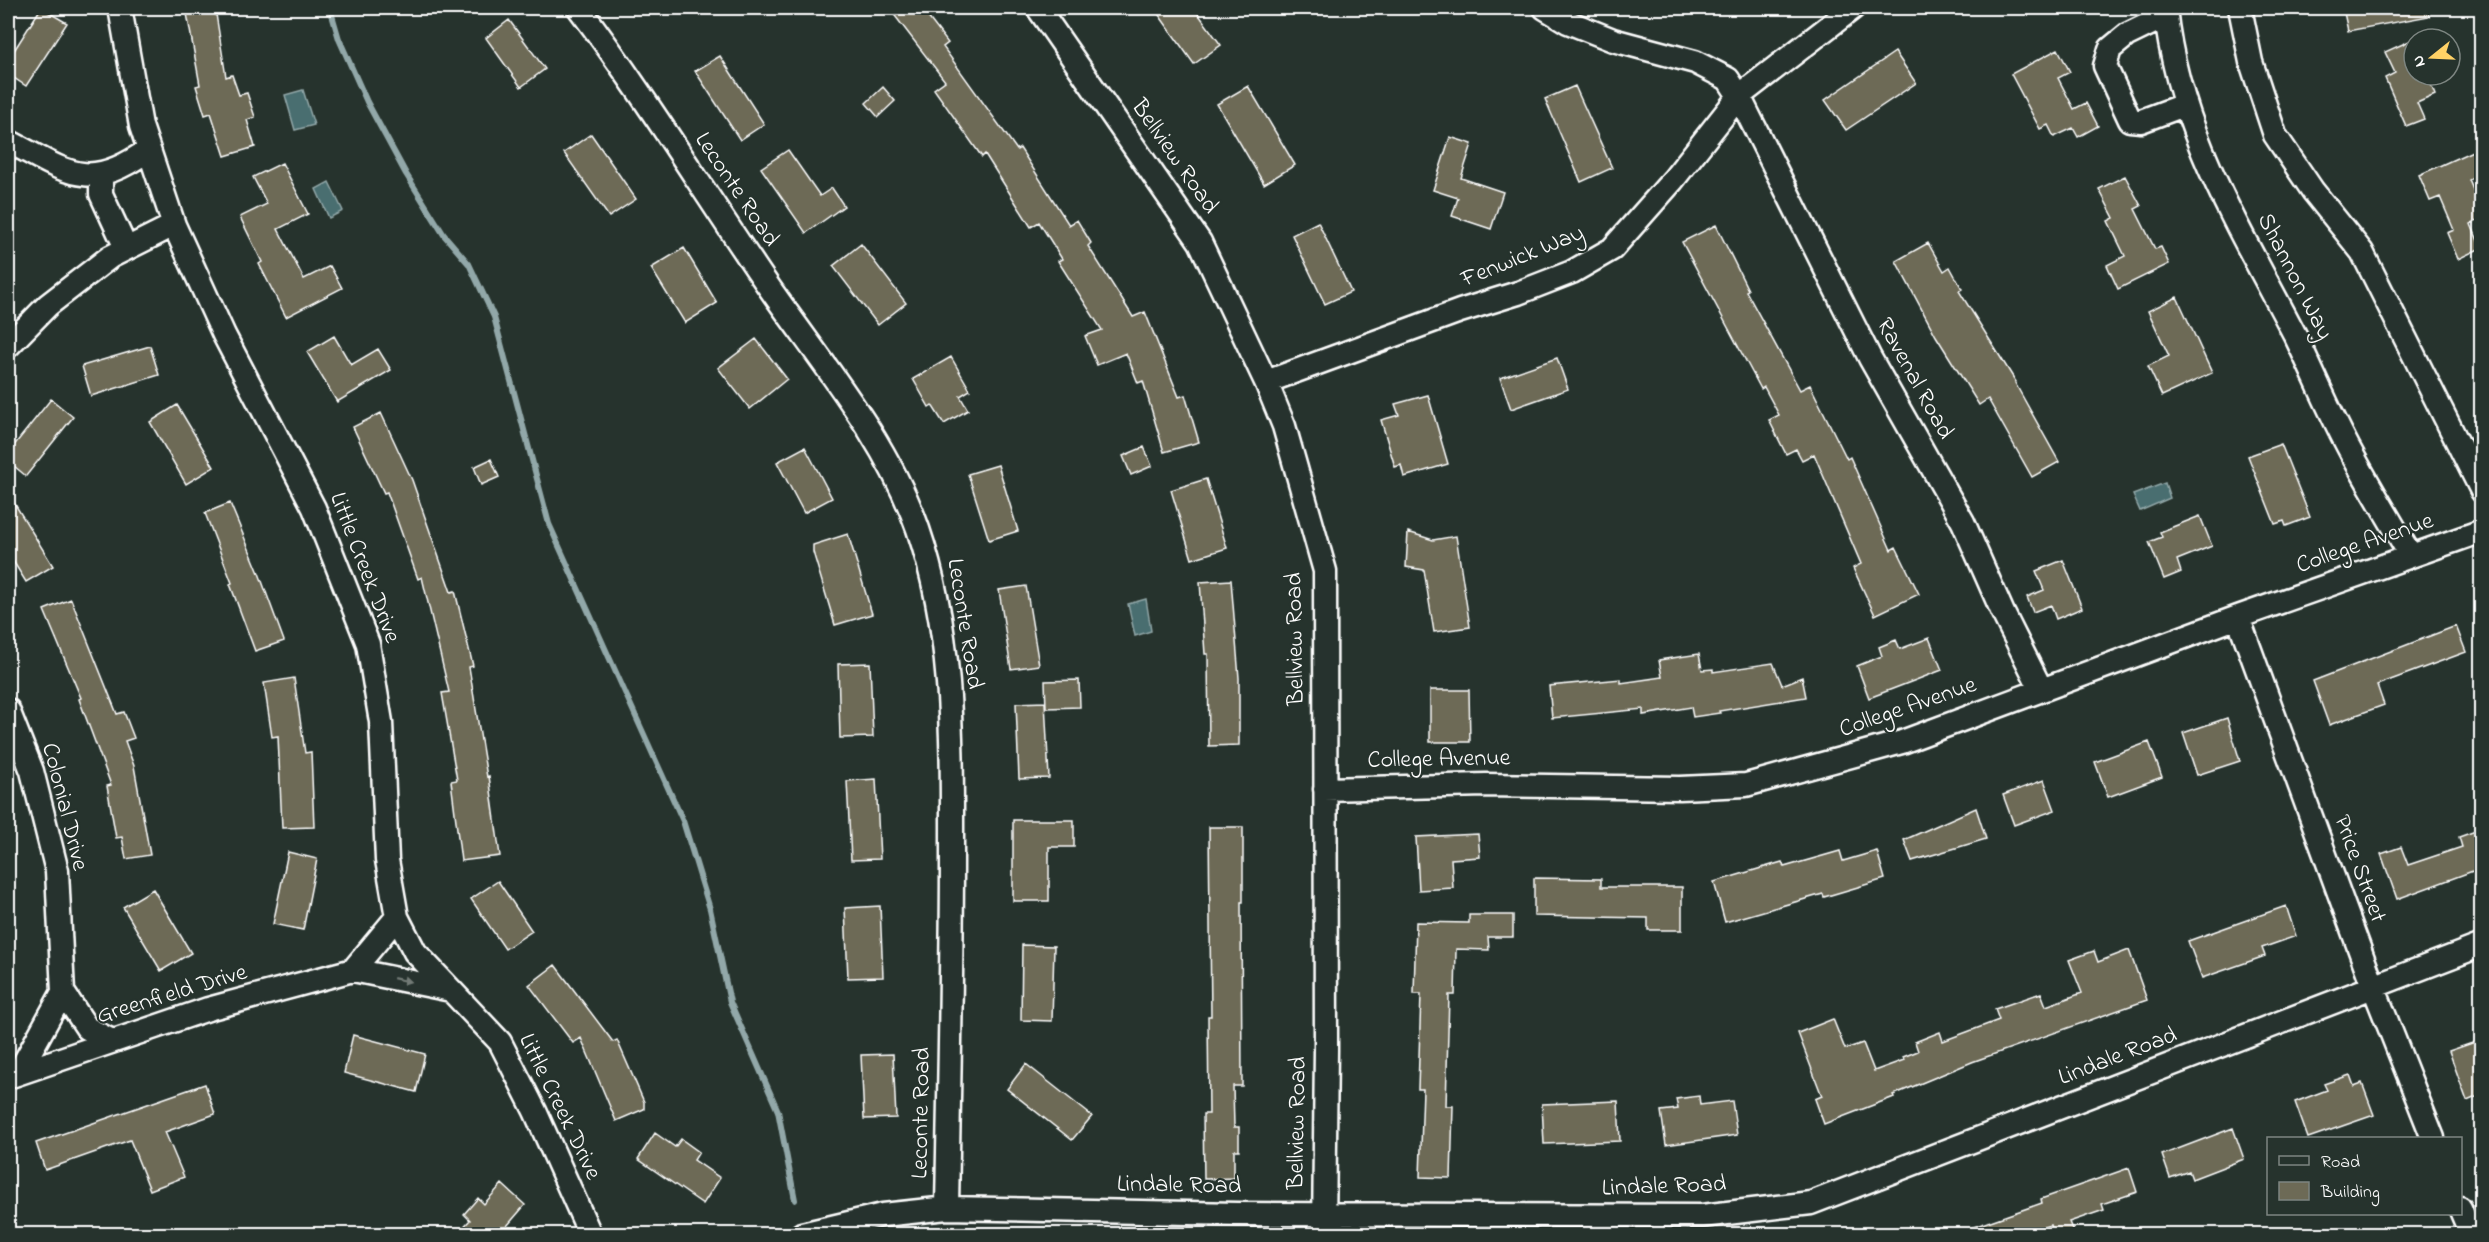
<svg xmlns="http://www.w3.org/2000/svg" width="2489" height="1242" font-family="'Indie Flower',sans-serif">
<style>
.water{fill:#4a6e70;stroke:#92a8a9;stroke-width:1.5}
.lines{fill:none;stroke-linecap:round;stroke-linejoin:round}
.stream{stroke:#92a8a9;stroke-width:6}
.building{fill:#6d6a56;stroke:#fff;stroke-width:1.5}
.minor-casing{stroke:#fff;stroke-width:27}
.minor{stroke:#26332d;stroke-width:22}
.oneway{fill:#727a76}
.labels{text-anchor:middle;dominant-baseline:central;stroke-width:4.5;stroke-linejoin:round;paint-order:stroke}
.street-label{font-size:24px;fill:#fff;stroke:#26332d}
</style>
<rect width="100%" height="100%" fill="#26332d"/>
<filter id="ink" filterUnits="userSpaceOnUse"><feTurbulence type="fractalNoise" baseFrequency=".0167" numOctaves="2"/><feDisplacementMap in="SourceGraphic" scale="12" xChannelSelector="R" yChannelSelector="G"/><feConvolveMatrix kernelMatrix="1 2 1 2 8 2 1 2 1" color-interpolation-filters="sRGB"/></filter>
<g filter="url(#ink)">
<path class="water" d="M303,90l11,35 -19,5 -10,-35z
M329,182l14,29 -14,7 -13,-29z
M2165,483l5,15 -30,13 -7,-16z
M1146,599l5,32 -16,5 -7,-32z"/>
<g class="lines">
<path class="stream" d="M330,8l9,31 28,63 39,72 38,61 25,29 25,53 55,207 134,297 27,88 20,93 48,109 17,89"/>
</g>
<path class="building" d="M41,8l26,15 -41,63 -18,-12v-14z
M186,8h29l11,69 6,-2 7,20 8,-2 8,24 -8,3 8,27 -30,9 -14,-43 -6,2 -9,-29 4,-1z
M889,8h32l27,35 -5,4 74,103 3,-2 49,77 8,-5 14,23 -3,3 45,71 12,-5 34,85 6,-2 14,47 -35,10 -21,-71 -5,2 -12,-30 -29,12 -12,-29 17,-6 -44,-69 4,-2 -23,-37 -8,5 -46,-73 -3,3 -48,-68 11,-8z
M1154,8h40l27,37 -27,19z
M2343,8h85l1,8 -81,15z
M509,20l36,49 -24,18 -35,-49z
M2414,39v36h13l8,20 -18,8 7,16 -18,7 -21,-48 10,-5 -10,-21z
M2058,49l12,23 -12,6 16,31 12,-6 12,23 -20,11 -5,-9 -19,9 -6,-12 -8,4 -29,-55z
M1895,52l21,31 -70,47 -21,-30z
M720,56l44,68 -24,16 -45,-69z
M1248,86l47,79 -31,19 -47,-80z
M1575,86l37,82 -31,14 -36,-83z
M883,87l12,14 -17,16 -12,-14z
M591,134l45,65 -27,18 -45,-64z
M1450,137l22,7 -11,34 42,14 -12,37 -39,-13 6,-18 -25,-8z
M2477,149l4,10v15l-12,6 12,29v10l-10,5 10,24 -23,11 -11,-26 7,-3 -14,-33 -10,4 -11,-26z
M788,150l32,46 12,-8 12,18 -38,27 -45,-65z
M282,163l26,51 -30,15 26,50 26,-13 12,22 -56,29 -27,-53 3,-2 -22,-45 27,-13 -14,-27z
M2125,176l16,30 -6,3 20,40 6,-2 8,17 -51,25 -11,-24 18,-9 -17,-35 6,-3 -15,-29z
M1318,222l33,70 -26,12 -33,-69z
M1716,225l32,65 -2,1 54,99 10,-5 37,74 3,-2 41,93 5,-3 23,47 -44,21 -22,-47 8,-4 -47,-110 -12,6 -6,-11 -10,5 -17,-34 10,-5 -15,-28 -3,2 -79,-147z
M1928,243l16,28 6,-4 12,22 -3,2 57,91 -1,1 44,79 -27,15 -44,-78 -9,6 -43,-69 -40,-75z
M861,244l45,59 -28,22 -45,-59z
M684,248l33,55 -32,20 -34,-55z
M2177,297l35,76 -50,23 -14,-30 21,-10 -21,-45z
M334,336l17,29 27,-16 13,21 -54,32 -30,-50z
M756,339l31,40 -37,30 -32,-41z
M150,346l9,29 -68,21 -9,-30z
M951,357l19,33 -10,6 8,14 -24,14 -12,-19 -3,2 -16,-28z
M1557,358l11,31 -57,20 -11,-31z
M1428,395l20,69 -44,13 -3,-12 -6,2 -14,-47 18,-5 -4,-11z
M51,399l22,18 -47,59 -18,-15v-8z
M177,405l37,62 -28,17 -36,-62z
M381,413l31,67 39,112 4,-1 18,75 -4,1 18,110 2,-1 11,80 -39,5 -10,-80 6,-1 -15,-87 7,-1 -27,-115 -4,2 -31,-87 -3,1 -31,-66z
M2281,444l29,73 -24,9 -2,-5 -9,3 -27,-68z
M805,447l27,51 -28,15 -27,-51z
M1144,447l8,19 -21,9 -8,-19z
M491,459l8,18 -18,8 -7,-18z
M998,465l20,66 -29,9 -21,-66z
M1206,479l21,69 -35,11 -21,-69z
M8,493l45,73 -27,16 -18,-29z
M230,503l29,70 25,68 -29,10 -25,-67 2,-1 -27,-70z
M2200,516l12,30 -35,14 4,12 -17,7 -15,-37 13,-5 -2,-5z
M1408,532l25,8 23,-4 14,91 -36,5 -10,-62 -18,-3z
M848,534l24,80 -37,11 -22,-73v-7z
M2063,560l19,48 -26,11 -5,-14 -18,7 -6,-15 17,-7 -8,-19z
M1231,580l8,98v67l-30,1 -1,-92h-3l-5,-72z
M1026,586l13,79 -28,4 -12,-79z
M71,599l46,115 7,-2 10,26 -9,3 9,25 16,89 -24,4 -4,-22 -6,1 -9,-52 4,-1 -32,-86 2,-1 -37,-88z
M2456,626l10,26 -89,33 7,20 -55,20 -16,-44z
M1929,638l13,32 -73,28 -12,-32 25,-10 -3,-9 17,-7 4,9z
M1699,654l3,16 11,-1v3l60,-9 9,22 20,-8 4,20 -87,14 1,2 -27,4 -2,-10 -48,8v-6l-91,9 -3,-32 72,-7v4l41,-6 -3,-17z
M870,663l3,74 -33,1 -2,-74z
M294,678l11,75 6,-1 3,75 -32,1 -4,-92 -6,1 -8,-54z
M1079,680l1,27 -34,1 -1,-27z
M1430,690h39l1,52h-40z
M1045,702l4,76 -30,1 -3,-76z
M2227,718l13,43 -43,14 -14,-42z
M2149,742l13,35 -54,20 -13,-35z
M876,779l4,80 -29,1 -4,-79z
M2044,780l11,30 -41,15 -11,-30z
M1976,808l10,31 -74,22 -8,-21z
M1013,820h61v27h-25v54h-36z
M1209,827h34v75h-2l1,184h-9l1,41h5v23h-5v28l-30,1 -1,-65h6l-1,-98h3z
M2481,829v39l-84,31 -16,-45 20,-7 7,18 54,-18 -3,-10z
M1478,834l2,23 -29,2 2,29 -34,2 -3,-53z
M1840,851l3,10 34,-10 8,28 -61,18 -1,-3 -98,28 -11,-40 68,-20 2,5z
M288,852l29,7 -14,71 -30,-6z
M1534,878l67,1v8h81v43h-34v-12l-114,-2z
M498,881l34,50 -27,18 -34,-50z
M153,889l38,64 -30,18 -38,-64z
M880,906l3,71 -35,1 -3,-70z
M2286,906l10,30 -34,12 3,8 -63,22 -14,-37z
M1469,915h44v22h-25l1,13 -33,-1 -1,46h-6l-3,111h7l-2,72 -31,-1 3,-88h-5l3,-95h-7l2,-72 53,1z
M1022,945l32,1 -2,75 -31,-1z
M2129,950l18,50 -175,62 -79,33 1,2 -70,27 -9,-25 7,-3 -24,-63 35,-14 12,30 18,-6 11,28 30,-11 -1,-3 15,-6 -3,-9 25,-10 3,9 56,-21 -4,-11 46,-16 5,13 36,-13 -13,-33 25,-9 4,11z
M555,965l58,77 4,-2 27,62v7l-28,12 -35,-83 -8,5 -44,-58z
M353,1035l72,19 -9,38 -72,-19z
M2481,1040v55l-14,6 -18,-50z
M893,1054l3,64 -32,1 -3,-64z
M1026,1064l66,52 -20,24 -65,-51z
M2350,1075l4,11 8,-3 12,32 -66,23 -13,-36 32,-12 -3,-6z
M205,1084l10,30 -50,18 19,45 -34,13 -20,-50 -85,30 -9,-27z
M1699,1096l1,9 32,-4 5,34 -71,10 -5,-34 17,-2 -2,-10z
M1618,1101l2,40 -76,3 -2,-40z
M2233,1128l11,31 -52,20 -3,-8 -19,7 -8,-23z
M655,1133l20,14 6,-8 18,13 -5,8 26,18 -17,26 -65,-45z
M2129,1168l8,24 -35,12 2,6 -35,12 5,12h-21l-3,-9 -26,9h-65v-2l83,-29 -1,-4z
M502,1184l23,21 -25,29h-43l13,-14 -6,-6 14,-16 6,6z"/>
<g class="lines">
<defs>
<path id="minor" d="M120,8l21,118 33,99 50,110 90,173 54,136 13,78 6,138 10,57 18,35 85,90 35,69 55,123
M579,8c68,90 127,188 192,282 53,76 116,150 147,239 36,105 34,215 34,325 0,118 -3,236 -5,354
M1038,8l162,234 66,140 18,44 41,145 1,478 -2,185
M1545,8l23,14 45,18 82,22 33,17 11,17 131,262 93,164 40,91 38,76
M2165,8c13,124 74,219 130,327 19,39 36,81 57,119 19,35 39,68 59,102
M2240,8l11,54 24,73 38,56 49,61 120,239
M2166,16l-39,19 -17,14 -5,17 25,54 11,1 43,-16
M8,141c58,30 79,53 140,9
M101,174v20l25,54
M8,346l40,-41 62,-48 64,-32
M1266,382l194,-71 58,-18 54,-21 40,-23 61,-69 66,-84 114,-88
M2238,617l135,369 60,152
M8,710l24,61 25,100 6,121 24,36 25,13
M1325,789l161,-4 194,3 66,-3 156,-43 336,-125 244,-86
M353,970l44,-53
M19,1072l44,-80
M8,1077l200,-68 145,-39 98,20
M2460,1208l11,26
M802,1234l81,-19 64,-7 290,6 465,2 109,-13 671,-258"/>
</defs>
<use href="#minor" class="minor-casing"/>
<use href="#minor" class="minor"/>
</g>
<defs><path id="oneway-solid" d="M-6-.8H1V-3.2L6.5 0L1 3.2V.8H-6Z" transform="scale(1.5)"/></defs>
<use class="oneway" href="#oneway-solid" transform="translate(402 980) rotate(12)"/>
</g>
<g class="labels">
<g class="street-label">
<text transform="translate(1174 157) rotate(55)">Bellview Road</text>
<text transform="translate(736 190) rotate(56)">Leconte Road</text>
<text transform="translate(1523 257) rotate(-22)">Fenwick Way</text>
<text transform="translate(2294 277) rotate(63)">Shannon Way</text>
<text transform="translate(1914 379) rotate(61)">Ravenal Road</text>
<text transform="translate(2365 544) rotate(-19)">College Avenue</text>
<text transform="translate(364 568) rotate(69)">Little Creek Drive</text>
<text transform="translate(964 624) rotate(81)">Leconte Road</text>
<text transform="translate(1296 639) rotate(-91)">Bellview Road</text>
<text transform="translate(1908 708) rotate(-19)">College Avenue</text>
<text transform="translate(1439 760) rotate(-1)">College Avenue</text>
<text transform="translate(64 807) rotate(76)">Colonial Drive</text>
<text transform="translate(2359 869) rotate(70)">Price Street</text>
<text transform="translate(172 995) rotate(-17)">Greenfield Drive</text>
<text transform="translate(2118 1057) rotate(-21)">Lindale Road</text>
<text transform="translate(559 1107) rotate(64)">Little Creek Drive</text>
<text transform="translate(922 1113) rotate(-89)">Leconte Road</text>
<text transform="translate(1298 1123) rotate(-89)">Bellview Road</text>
<text transform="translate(1179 1186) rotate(1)">Lindale Road</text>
<text transform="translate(1664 1187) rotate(-2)">Lindale Road</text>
</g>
</g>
<rect width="2489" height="1242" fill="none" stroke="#26332d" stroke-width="30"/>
<rect x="15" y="15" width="2459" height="1212" fill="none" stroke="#fff" stroke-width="2" filter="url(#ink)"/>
<rect x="2267" y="1137" width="195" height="78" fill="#26332d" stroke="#7d8581" stroke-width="1.5"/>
<rect x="2279" y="1156" width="30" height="9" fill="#26332d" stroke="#7d8581" stroke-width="1.5"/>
<text x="2321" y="1167" font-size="18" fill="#ffffff">Road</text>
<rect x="2279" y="1182" width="30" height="18" fill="#6d6a56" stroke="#7d8581" stroke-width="1.5"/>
<text x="2321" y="1197" font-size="18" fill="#ffffff">Building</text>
<g transform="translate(2432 57) rotate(252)"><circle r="28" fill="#26332d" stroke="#7d8581" stroke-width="1.5"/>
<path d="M0-4.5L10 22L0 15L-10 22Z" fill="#ffd166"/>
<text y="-9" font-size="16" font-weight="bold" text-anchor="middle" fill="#ffffff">N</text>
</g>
</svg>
